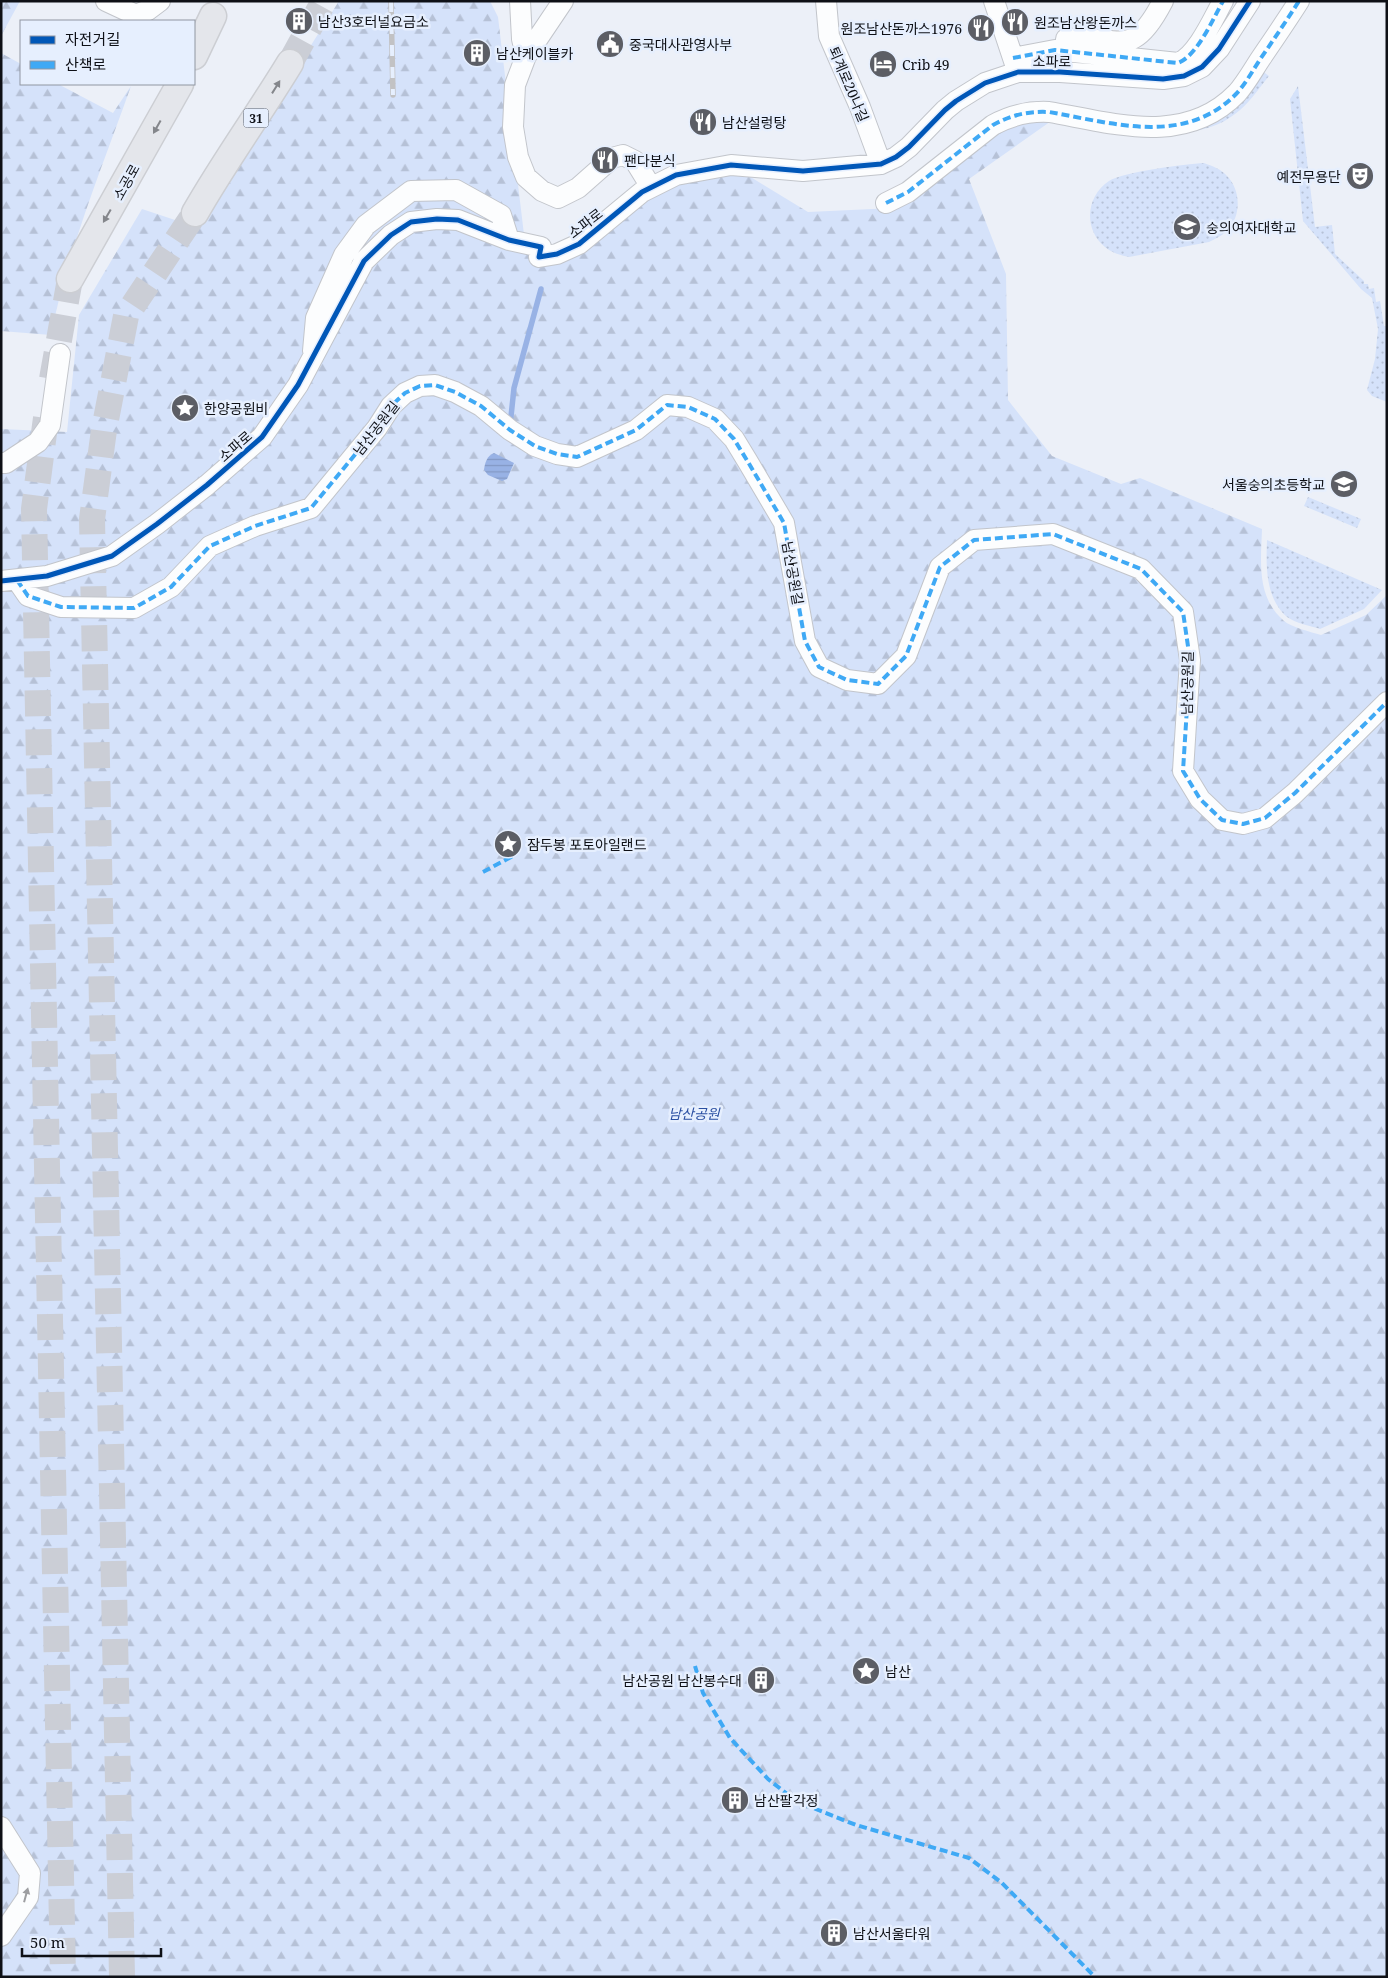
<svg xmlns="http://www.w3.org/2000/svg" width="1388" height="1978" font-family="'Noto Serif','Noto Sans KR',serif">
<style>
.green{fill:url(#green-dots)}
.forest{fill:url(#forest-firs)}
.water{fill:url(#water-rules)}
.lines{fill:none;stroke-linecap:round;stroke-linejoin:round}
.stream{stroke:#98b2e5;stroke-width:5.5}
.major-tunnel{stroke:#cbced6;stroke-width:26;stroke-dasharray:26 13;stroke-linecap:butt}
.minor-casing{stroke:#c2c5cb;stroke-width:22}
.major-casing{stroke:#ccced3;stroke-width:29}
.minor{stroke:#fcfdfe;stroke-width:20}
.major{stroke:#e4e6eb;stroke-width:26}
.rail-casing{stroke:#c2c2c4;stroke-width:5.5}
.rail{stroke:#e6effe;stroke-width:4;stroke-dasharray:11;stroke-linecap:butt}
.quiet{stroke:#3fa9f5;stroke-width:4;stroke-dasharray:8 4;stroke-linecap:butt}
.cycleway-casing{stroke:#e6effe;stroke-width:8}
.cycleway{stroke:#0057b8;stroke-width:5}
.oneway{fill:#84868b}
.oneway2{fill:#9d9ea1}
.labels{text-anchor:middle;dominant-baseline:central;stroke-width:5;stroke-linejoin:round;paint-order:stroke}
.shield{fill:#e6effe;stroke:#4f535c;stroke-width:1}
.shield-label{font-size:12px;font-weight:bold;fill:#0e1016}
.poi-label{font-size:14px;fill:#0e1016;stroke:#e6effe;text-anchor:start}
.street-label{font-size:14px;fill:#0e1016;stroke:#e6effe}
.park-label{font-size:14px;font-style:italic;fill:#2a4fa2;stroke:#e6effe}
</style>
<defs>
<pattern id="green-dots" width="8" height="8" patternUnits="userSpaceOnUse" patternTransform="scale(1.25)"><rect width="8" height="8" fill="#d5e2fa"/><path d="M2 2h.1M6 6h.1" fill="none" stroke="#b6c1d6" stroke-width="1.8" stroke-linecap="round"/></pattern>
<pattern id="forest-firs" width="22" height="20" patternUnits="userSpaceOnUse" patternTransform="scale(1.25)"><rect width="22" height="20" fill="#d5e2fa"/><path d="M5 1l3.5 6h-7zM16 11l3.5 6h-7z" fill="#b6c1d6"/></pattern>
<pattern id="water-rules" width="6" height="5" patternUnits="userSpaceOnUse" patternTransform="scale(1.25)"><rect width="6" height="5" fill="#98b2e5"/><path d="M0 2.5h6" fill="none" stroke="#8298c4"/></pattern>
</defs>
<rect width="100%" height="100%" fill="#ecf0f8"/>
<path class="green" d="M1258,68l11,8c-10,12 -21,29 -34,38 -28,22 -64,19 -98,21l55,-8z
M1298,86l17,141 17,-2 3,29 29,27v3h4l1,5 5,-1 2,14 4,-1 4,25h3v76l-15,-6 -5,-6 8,-31 3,-30 -6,-31 -11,-9 -58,-68 -13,-122z
M1204,163c8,3 17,6 23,13 13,13 14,36 4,50 -5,8 -14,12 -22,16l-80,15c-9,-2 -17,-4 -24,-10 -22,-18 -19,-51 4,-66 14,-9 77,-17 95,-18z
M1308,497l53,22 -4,9 -53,-22z
M1267,540l115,50 -18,19 -44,20c-9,-3 -25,-6 -33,-12 -22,-20 -21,-51 -20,-77z"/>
<path class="forest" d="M1,1h19l-19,35z
M339,1h151l8,16 27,226 32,11 85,-62 89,-27 77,47 86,-4 103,-78 24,-11h33l-85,60 37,95 2,126 44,56 69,28 19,-6 122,51c-1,33 -6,68 22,92 7,6 27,11 37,14l45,-20 21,-20v1382h-1386v-1548l66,3 12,-117 63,-106 54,18z
M1,53l20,11v20h37l55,29 18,-27c-29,82 -63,163 -80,249l-50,-4z"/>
<path class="water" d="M494,453l20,10 -7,16 -5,2 -14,-6 -4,-5c1,-8 3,-14 10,-17z"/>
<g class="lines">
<path class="stream" d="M510,426l4,-38 27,-99"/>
<path class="major-tunnel" d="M290,63l34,-62
M52,379l18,-100
M46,418l-12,91 29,1468
M122,1977l-30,-1458 12,-89 22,-114 69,-103"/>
<defs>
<path id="minor" d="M106,1l30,14 12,-5 12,-9
M520,1l2,38 4,17
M563,1l-37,55 -11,29 -2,42 5,30 8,20 16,14 16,7 20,-10 34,-30 11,-3 12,6 16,26
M826,1l3,35 31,71 21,57
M994,1l23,69
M1066,39c53,-5 65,24 97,-38
M1013,58l42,-8 123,13c19,-7 35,-44 45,-62
M886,203l22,-11 85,-67c18,-10 35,-14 56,-13 64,11 136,35 188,-19 9,-10 16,-23 24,-35 13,-19 26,-38 38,-57
M313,351l3,-33 28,-63 22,-30 45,-34 45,-1 45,25 8,25
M1,463h5l32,-21 12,-17 10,-71
M17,580l11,16 33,11 73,1 37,-21 39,-41 45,-20 56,-18 66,-80 14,-22 14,-13 15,-7 15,-1 20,7 26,14 29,24 25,16 22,8 20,3 59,-27 31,-25 21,2 27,12 19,20 14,23 36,61 21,118 14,26 28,13 31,4 28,-28 34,-89 34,-27 79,-6 88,35 42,43 7,48 -7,111 17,28 22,21 21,4 22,-6 30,-25 92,-91
M1,581l46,-5 65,-20 45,-32 50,-39 55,-48 36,-52 66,-124 27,-26 20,-13 26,-3 21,1 51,20 32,7 -2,10 18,-3 22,-10 63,-52 34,-17 55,-10 72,6 78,-7 15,-7 13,-10 36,-37 11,-9 29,-18 33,-11h42l103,7 21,-3 18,-9 17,-18 31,-48
M1,1827l29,46 -2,24 -27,39"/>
<path id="major" d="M194,56l19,-40
M195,213c29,-51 64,-99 95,-150
M70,279l110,-195"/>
</defs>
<use href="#minor" class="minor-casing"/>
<use href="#major" class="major-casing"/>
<use href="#minor" class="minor"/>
<use href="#major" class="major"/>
<defs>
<path id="rail" d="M391,1l2,94"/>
</defs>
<use href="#rail" class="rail-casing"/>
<use href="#rail" class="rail"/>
<path class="quiet" d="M1013,58l42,-8 123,13c19,-7 35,-44 45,-62
M886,203l22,-11 85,-67c18,-10 35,-14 56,-13 64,11 136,35 188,-19 9,-10 16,-23 24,-35 13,-19 26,-38 38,-57
M17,580l11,16 33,11 73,1 37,-21 39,-41 45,-20 56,-18 66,-80 14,-22 14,-13 15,-7 15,-1 20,7 26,14 29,24 25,16 22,8 20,3 59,-27 31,-25 21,2 27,12 19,20 14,23 36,61 21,118 14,26 28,13 31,4 28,-28 34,-89 34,-27 79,-6 88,35 42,43 7,48 -7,111 17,28 22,21 21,4 22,-6 30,-25 92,-91
M483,872l28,-15 -4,-11
M695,1666l8,27 27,45 38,41 14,11 16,12 58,23 113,33 33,25 93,94"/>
<defs>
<path id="cycleway" d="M1,581l46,-5 65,-20 45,-32 50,-39 55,-48 36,-52 66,-124 27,-26 20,-13 26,-3 21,1 51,20 32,7 -2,10 18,-3 22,-10 63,-52 34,-17 55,-10 72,6 78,-7 15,-7 13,-10 36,-37 11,-9 29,-18 33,-11h42l103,7 21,-3 18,-9 17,-18 31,-48"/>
</defs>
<use href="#cycleway" class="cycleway-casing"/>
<use href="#cycleway" class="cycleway"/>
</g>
<defs><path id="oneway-solid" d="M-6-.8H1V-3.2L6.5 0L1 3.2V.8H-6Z" transform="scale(1.25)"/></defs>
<g class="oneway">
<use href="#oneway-solid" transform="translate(276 87) rotate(-58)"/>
<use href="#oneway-solid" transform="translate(157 127) rotate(119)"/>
<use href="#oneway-solid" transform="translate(107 216) rotate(120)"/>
</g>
<use class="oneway2" href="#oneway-solid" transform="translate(26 1895) rotate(-75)"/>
<defs>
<symbol id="building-disc" viewBox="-11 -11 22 22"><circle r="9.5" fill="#5c5e65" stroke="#e6effe"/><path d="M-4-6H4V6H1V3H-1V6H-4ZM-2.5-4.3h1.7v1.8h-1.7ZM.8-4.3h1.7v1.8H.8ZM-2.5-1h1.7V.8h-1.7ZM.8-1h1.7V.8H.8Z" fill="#fff"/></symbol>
<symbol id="restaurant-disc" viewBox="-11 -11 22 22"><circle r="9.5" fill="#5c5e65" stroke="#e6effe"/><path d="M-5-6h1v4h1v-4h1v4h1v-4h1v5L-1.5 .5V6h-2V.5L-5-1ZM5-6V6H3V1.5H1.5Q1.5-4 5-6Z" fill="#fff"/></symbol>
<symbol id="civic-disc" viewBox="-11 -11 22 22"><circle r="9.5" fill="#5c5e65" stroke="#e6effe"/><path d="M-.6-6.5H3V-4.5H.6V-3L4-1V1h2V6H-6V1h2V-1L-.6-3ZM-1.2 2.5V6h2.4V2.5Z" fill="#fff"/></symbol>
<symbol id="hotel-disc" viewBox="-11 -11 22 22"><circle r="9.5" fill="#5c5e65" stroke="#e6effe"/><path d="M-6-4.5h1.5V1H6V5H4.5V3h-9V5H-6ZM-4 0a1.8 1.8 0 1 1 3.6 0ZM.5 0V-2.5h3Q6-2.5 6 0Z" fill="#fff"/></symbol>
<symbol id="theatre-disc" viewBox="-11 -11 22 22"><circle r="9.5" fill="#5c5e65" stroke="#e6effe"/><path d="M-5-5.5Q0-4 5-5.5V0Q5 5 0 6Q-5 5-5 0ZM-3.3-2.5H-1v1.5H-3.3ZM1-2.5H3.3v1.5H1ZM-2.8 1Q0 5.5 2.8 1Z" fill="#fff"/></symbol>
<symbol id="university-disc" viewBox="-11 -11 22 22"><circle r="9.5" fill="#5c5e65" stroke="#e6effe"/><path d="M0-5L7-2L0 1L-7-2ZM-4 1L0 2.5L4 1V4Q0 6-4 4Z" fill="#fff"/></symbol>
<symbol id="sight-disc" viewBox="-11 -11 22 22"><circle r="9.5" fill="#5c5e65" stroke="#e6effe"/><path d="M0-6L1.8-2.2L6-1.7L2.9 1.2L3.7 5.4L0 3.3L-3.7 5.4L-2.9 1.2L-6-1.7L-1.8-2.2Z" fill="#fff"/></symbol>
<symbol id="school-disc" viewBox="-11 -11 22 22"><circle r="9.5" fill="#5c5e65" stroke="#e6effe"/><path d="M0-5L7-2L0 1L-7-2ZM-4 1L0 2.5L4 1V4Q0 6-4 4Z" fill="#fff"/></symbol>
</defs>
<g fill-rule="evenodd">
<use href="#building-disc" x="283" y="5" width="32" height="32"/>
<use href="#restaurant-disc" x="999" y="6" width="32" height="32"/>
<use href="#restaurant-disc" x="965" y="12" width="32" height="32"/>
<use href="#civic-disc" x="594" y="28" width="32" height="32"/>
<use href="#building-disc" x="461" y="37" width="32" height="32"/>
<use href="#hotel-disc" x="867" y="48" width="32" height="32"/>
<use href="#restaurant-disc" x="687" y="106" width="32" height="32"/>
<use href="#restaurant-disc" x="589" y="144" width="32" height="32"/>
<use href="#theatre-disc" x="1344" y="160" width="32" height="32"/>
<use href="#university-disc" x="1171" y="211" width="32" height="32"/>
<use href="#sight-disc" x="169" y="392" width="32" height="32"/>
<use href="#school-disc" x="1328" y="468" width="32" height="32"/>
<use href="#sight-disc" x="492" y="828" width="32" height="32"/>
<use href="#sight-disc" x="850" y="1655" width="32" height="32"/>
<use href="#building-disc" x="745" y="1664" width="32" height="32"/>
<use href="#building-disc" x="719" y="1784" width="32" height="32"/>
<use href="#building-disc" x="818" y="1917" width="32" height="32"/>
</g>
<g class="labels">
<rect class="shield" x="243.5" y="108.5" width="25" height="19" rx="4"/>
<g class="shield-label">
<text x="256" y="118">31</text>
</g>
<g class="poi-label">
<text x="318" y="21">남산3호터널요금소</text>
<text x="1034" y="22">원조남산왕돈까스</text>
<text x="962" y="28" text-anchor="end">원조남산돈까스1976</text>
<text x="629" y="44">중국대사관영사부</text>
<text x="496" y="53">남산케이블카</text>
<text x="902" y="64">Crib 49</text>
<text x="722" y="122">남산설렁탕</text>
<text x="624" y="160">팬다분식</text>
<text x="1341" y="176" text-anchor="end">예전무용단</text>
<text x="1206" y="227">숭의여자대학교</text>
<text x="204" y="408">한양공원비</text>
<text x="1325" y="484" text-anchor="end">서울숭의초등학교</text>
<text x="527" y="844">잠두봉 포토아일랜드</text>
<text x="885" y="1671">남산</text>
<text x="742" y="1680" text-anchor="end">남산공원 남산봉수대</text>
<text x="754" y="1800">남산팔각정</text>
<text x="853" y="1933">남산서울타워</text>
</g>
<g class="street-label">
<text transform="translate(1052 61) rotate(1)">소파로</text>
<text transform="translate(849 84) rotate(67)">퇴계로20나길</text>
<text transform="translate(126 182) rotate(-61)">소공로</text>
<text transform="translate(585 223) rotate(-37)">소파로</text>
<text transform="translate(376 428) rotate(-52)">남산공원길</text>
<text transform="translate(235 446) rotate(-41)">소파로</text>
<text transform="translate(793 573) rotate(80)">남산공원길</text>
<text transform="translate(1187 683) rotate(-89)">남산공원길</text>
</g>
<g class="park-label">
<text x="694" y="1113">남산공원</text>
</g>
</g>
<rect width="1388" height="1978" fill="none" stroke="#0e1016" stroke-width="5"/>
<rect x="20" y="20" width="175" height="65" fill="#e6effe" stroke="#9096a1"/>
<rect x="30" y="36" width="25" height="8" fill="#0057b8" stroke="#9096a1"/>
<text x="65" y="45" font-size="15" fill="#0e1016">자전거길</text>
<rect x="30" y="61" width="25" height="8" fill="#3fa9f5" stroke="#9096a1"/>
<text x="65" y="70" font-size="15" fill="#0e1016">산책로</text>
<path d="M22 1948v8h139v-8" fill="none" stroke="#0e1016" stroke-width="2.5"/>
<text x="30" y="1948" font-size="15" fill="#0e1016" stroke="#e6effe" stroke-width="4" paint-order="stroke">50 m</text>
</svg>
